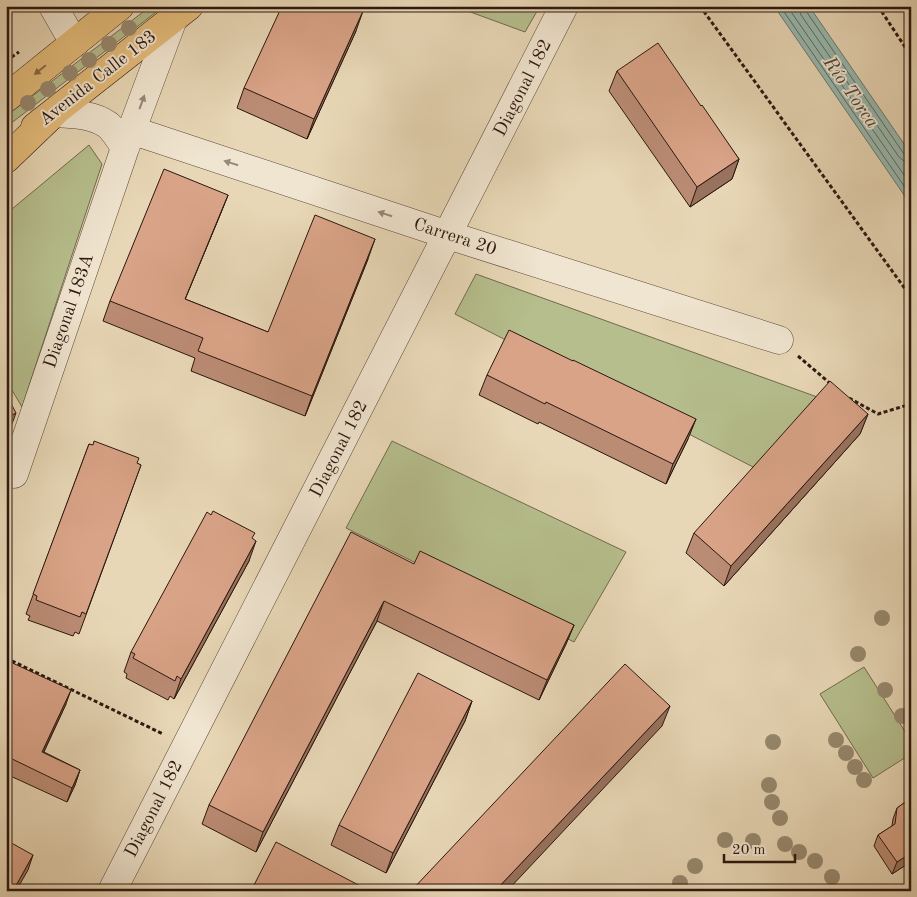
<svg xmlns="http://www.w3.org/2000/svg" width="917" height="897" font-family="'Old Standard TT',serif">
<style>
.green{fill:#b6be8d;stroke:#706a4e}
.water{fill:#97b9b0;stroke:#6c7870}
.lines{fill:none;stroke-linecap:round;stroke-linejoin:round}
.shore{stroke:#616860;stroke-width:1}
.minor-casing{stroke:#5a4739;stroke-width:29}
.tertiary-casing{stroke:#5a4739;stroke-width:29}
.primary-casing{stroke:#2b170f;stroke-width:29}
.trunk-casing{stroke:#2b170f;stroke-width:29}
.path{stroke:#2b170f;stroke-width:3;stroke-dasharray:4 2.5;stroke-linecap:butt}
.minor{stroke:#f0e5d0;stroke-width:28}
.tertiary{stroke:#f0e5d0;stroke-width:28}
.primary{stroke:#e4bc7b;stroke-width:28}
.trunk{stroke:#e4bc7b;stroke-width:28}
.tree{fill:#97896f}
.wall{fill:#bb8c74;stroke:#2b170f}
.shaded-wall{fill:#98725e;stroke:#2b170f}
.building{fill:#d9a387;stroke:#2b170f}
.oneway{fill:#886a45}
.oneway2{fill:#978879}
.labels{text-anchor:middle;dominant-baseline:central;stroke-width:4;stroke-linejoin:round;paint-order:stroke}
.street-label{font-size:18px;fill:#2b170f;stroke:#f0e5d0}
.water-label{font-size:19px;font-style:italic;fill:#4b483f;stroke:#f0e5d0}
</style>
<rect width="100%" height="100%" fill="#e8d7b6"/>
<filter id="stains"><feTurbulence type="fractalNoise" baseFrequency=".004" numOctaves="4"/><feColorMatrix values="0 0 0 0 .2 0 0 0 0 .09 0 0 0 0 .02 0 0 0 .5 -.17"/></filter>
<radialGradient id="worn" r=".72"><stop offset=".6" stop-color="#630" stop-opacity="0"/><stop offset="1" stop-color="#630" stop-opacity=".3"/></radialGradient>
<path class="green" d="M151,6h13l-154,118 -4,-3v-5z
M454,6h86l-15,26z
M89,145l13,19 -80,243 -16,-27v-166z
M476,274l344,124 -65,70 -300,-154z
M392,441l234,111 -52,90 -228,-114z
M864,667l47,74v13l-38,24 -53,-84z"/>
<path class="water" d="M774,6h35l102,148v51z"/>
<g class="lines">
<path class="shore" d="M780,6l131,190
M787,6l124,179
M799,6l2,9 98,142 5,4 7,2
M805,6l1,5 98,143 3,2h4"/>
<defs>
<path id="minor" d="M53,6l21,37
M54,113c18,1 39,1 54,12 7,6 12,15 17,23
M131,130l317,105 331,105
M14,474l111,-326 48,-129"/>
<path id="tertiary" d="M112,891l452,-885"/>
<path id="primary" d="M6,98l114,-92
M35,127l154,-121"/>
<path id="trunk" d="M6,159l48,-46"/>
</defs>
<use href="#minor" class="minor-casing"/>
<use href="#tertiary" class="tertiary-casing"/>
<use href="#primary" class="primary-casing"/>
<use href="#trunk" class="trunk-casing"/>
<path class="path" d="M700,6l211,291
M878,6l33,50
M6,61l13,-9
M798,356l34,29
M849,398l29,16 33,-10
M6,658l157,76"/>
<use href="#minor" class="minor"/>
<use href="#tertiary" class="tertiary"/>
<use href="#primary" class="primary"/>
<use href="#trunk" class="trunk"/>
</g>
<g class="tree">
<circle cx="129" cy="28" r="8"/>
<circle cx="109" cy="44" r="8"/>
<circle cx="89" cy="60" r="8"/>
<circle cx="70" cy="73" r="8"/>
<circle cx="48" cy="89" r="8"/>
<circle cx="28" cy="103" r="8"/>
<circle cx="882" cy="618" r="8"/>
<circle cx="858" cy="654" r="8"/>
<circle cx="885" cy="690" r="8"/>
<circle cx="902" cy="716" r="8"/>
<circle cx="836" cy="740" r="8"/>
<circle cx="773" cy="742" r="8"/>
<circle cx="846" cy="753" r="8"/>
<circle cx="855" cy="767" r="8"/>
<circle cx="864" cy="780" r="8"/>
<circle cx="769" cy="785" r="8"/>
<circle cx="772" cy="802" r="8"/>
<circle cx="780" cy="818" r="8"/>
<circle cx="725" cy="840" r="8"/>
<circle cx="753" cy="841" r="8"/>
<circle cx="785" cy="844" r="8"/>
<circle cx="799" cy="852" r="8"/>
<circle cx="815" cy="861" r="8"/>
<circle cx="695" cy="866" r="8"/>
<circle cx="832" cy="877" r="8"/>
<circle cx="680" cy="883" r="8"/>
</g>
<path class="wall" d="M356,31l-49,108 -70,-31 7,-20z
M617,71l84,35 38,53 -7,20 -42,28 -81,-116z
M228,195l-8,20 -35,84 83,33 100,-73 -63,157 -114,-45 4,-13 -92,-37 7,-20z
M487,375l201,64 -22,45 -127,-62 -1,2 -59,-29z
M868,414l-8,20 -136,152 -38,-33 8,-20z
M89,444l52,21 -62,169 -4,-2 -2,4 -45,-16 2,-4 -4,-2z
M253,539l-4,22 -75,138 -4,-3 -2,4 -42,-22 1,-4 -3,-2 7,-20z
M414,564l160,61 -8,19 -27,56 -162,-79 -121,231 -54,-28 7,-19z
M6,660l60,44 -22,48 36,18 -5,15 -8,17 -61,-28z
M472,701l-7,20 -79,152 -55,-28 8,-20z
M911,798v65h-2l-17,11 -18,-28 4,-11 14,-9 1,-7 4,-11z"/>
<path class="shaded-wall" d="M363,11l-7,20 -49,108 7,-20z
M739,159l-7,20 -42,28 7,-20z
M228,195l-8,20 -43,104 8,-20z
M375,239l-7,20 -63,157 7,-20z
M16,413l-7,19 -3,2v-16z
M868,414l-8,20 -136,152 7,-20z
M696,419l-8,20 -22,45 7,-20z
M256,541l-7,20 -75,138 7,-20z
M384,601l-7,20 -121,231 7,-20z
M574,625l-8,19 -27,56 8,-20z
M71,690l-5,14 -29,62 5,-14z
M472,701l-7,20 -79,152 7,-20z
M670,706l-8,20 -155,165h-12z
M80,770l-5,15 -8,17 5,-14z
M911,853v4l-2,6 -17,11 5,-12z
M33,855l-5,15 -12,21h-3z"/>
<path class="building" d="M282,6h70l11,5 -49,108 -70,-31z
M658,43l43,63 1,-1 37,54 -42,28 -80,-116z
M164,169l64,26 -43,104 83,33 47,-117 60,24 -63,157 -114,-45 5,-13 -93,-37z
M509,330l64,31v-1l123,59 -23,45 -127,-62 -1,2 -58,-29z
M830,381l38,33 -137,152 -37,-33z
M6,394l10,19 -10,5z
M94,441l45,17 -2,5 4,2 -55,149 -4,-2 -2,5 -44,-17 1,-4 -4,-2 56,-150 4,1z
M213,511l42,22 -3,5 4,3 -75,138 -4,-3 -2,5 -42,-23 2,-4 -4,-2 76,-140 4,3z
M351,532l63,32 6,-13 154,74 -27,55 -163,-79 -121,231 -54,-27z
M6,660l65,30 -29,62 38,18 -8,18 -66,-32z
M625,664l45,42 -175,185h-84z
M418,673l54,28 -79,152 -54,-28z
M911,798v55l-14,9 -19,-27 17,-11 2,-16z
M6,840l27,15 -20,36h-7z
M276,842l94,49h-119z"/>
<defs><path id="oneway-solid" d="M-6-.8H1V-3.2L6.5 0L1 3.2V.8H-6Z" transform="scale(1.25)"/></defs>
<use class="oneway" href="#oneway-solid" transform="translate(40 70) rotate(141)"/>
<g class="oneway2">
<use href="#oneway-solid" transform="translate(142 102) rotate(-70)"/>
<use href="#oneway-solid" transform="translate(231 163) rotate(-162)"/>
<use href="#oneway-solid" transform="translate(385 214) rotate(-162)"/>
</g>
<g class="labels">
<g class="street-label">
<text transform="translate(98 78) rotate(-38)">Avenida Calle 183</text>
<text transform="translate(523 88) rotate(-63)">Diagonal 182</text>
<text transform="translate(455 237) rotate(18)">Carrera 20</text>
<text transform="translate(69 311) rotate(-71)">Diagonal 183A</text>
<text transform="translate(339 449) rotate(-63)">Diagonal 182</text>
<text transform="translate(154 809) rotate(-63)">Diagonal 182</text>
</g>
<g class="water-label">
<text transform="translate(850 93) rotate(55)">Río Torca</text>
</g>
</g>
<rect width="917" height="897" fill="none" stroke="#e8d7b6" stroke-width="25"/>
<rect x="8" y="8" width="902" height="882" fill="none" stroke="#2b170f" stroke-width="2.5"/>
<rect x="12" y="12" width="892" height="872" fill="none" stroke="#2b170f"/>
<path d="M724 854v8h71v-8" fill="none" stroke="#2b170f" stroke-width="2.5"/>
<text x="732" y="854" font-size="15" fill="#2b170f" stroke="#f0e5d0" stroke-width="4" paint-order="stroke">20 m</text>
<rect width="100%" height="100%" filter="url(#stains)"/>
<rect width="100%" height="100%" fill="url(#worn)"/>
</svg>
